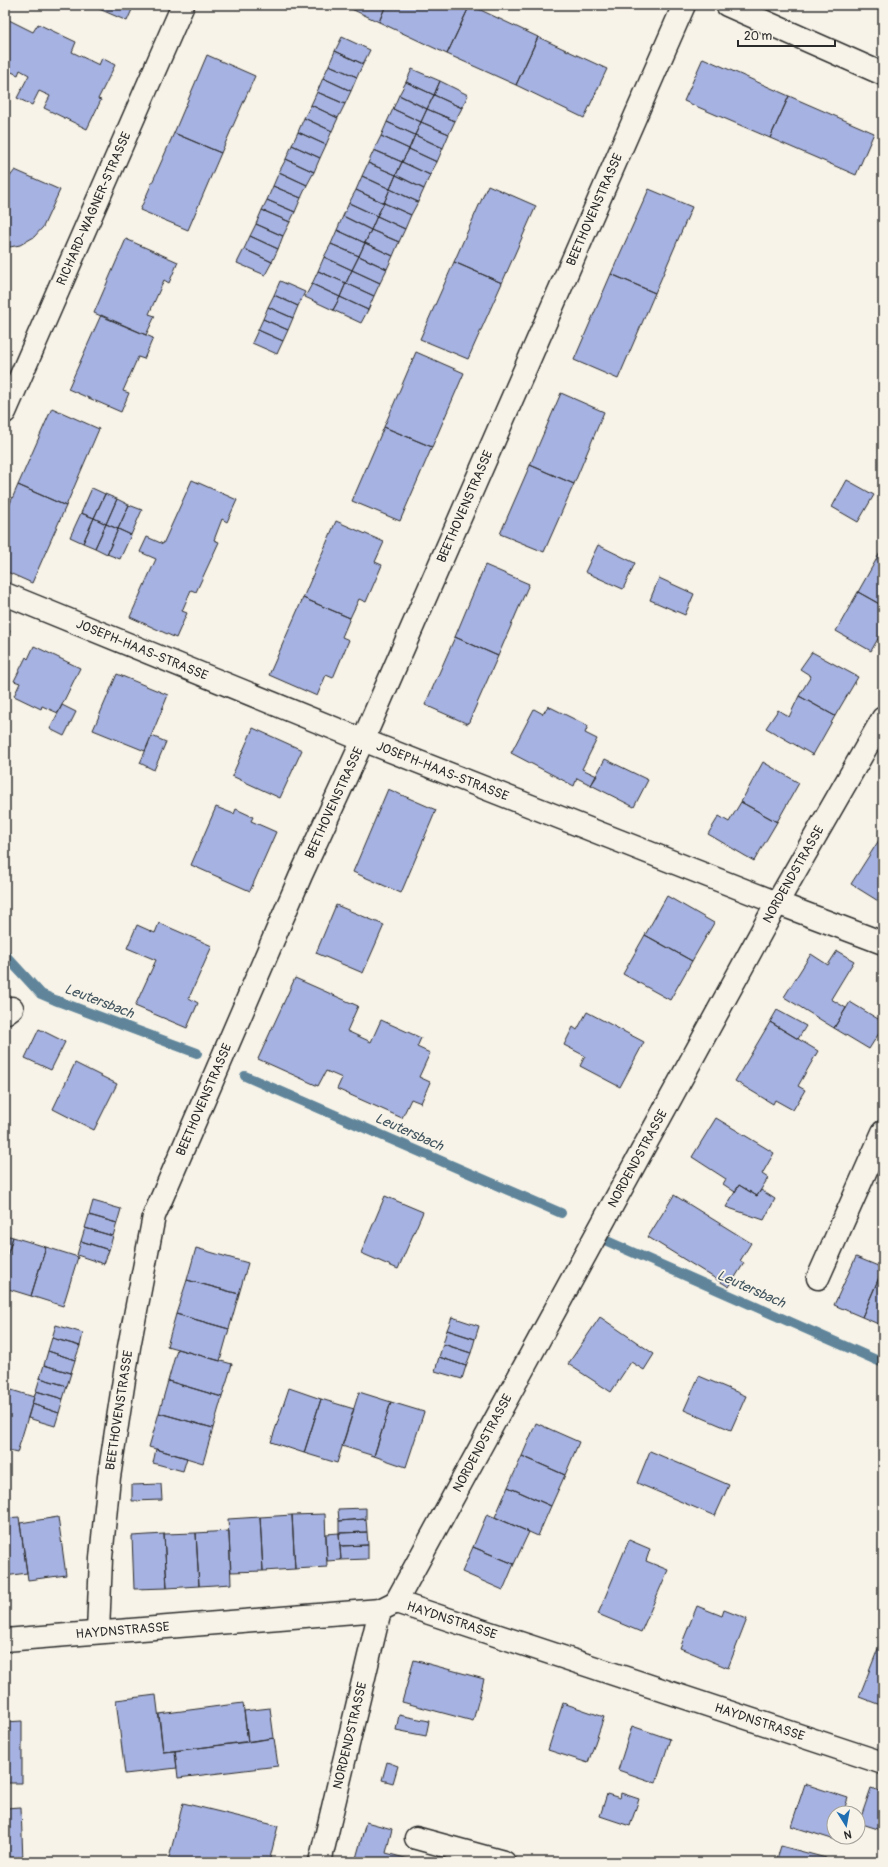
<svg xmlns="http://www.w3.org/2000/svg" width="888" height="1867" font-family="Pangolin,sans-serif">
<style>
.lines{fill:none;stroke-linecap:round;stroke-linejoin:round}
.stream{stroke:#60859a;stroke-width:10}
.building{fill:#a6b2e1;stroke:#2b2b2b}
.minor-casing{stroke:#2b2b2b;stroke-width:25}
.minor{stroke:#f7f3e8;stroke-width:22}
.labels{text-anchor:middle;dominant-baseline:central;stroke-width:3.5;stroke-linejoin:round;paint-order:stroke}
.street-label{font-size:13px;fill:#2b2b2b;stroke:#f7f3e8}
.water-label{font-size:14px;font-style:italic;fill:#465862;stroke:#f7f3e8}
</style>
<rect width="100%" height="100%" fill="#f7f3e8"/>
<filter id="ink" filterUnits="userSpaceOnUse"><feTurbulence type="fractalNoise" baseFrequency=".025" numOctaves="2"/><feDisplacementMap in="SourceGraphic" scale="8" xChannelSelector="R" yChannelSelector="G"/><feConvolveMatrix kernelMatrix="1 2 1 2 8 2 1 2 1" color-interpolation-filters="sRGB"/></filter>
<g filter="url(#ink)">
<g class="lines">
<path class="stream" d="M5,955l36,39 14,6 142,53
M245,1076l316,137
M607,1241l276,122"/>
</g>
<path class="building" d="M90,5h44l-7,16z
M343,5h43l-7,17z
M386,5h84l-23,49 -68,-32z
M470,5l68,32 -22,48 -69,-31z
M5,18l28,14 5,-8 38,18 -4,10 27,13 3,-7 13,7 -17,34 3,1 -14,29 -43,-21 6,-12 -11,-5 -7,14 -15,-7 12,-23 -9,-5 -2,5 -13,-6z
M342,37l28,13 -7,14 -28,-13z
M538,37l69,32 -23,49 -68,-33z
M335,51l28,13 -6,13 -28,-12z
M207,55l48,21 -34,77 -47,-20z
M703,58l86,38 -19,42 -86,-37z
M329,65l28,12 -6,14 -28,-13z
M412,69l28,12 -6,14 -28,-13z
M323,78l28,13 -6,13 -28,-12z
M440,81l28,14 -6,13 -28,-13z
M406,82l28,13 -7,14 -28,-14z
M317,92l28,12 -7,14 -27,-13z
M399,95l28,14 -6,13 -28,-13z
M434,95l28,13 -7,13 -28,-12z
M789,96l85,37 -18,42 -86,-37z
M311,105l27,13 -6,13 -28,-13z
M393,109l28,13 -6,13 -28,-13z
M427,109l28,12 -6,13 -28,-12z
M304,118l28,13 -6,14 -28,-13z
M387,122l28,13 -6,14 -28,-13z
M421,122l28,12 -6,14 -28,-13z
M298,132l28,13 -6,13 -28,-13z
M174,133l47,20 -33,77 -48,-20z
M415,135l28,13 -6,14 -28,-13z
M381,136l28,13 -7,13 -28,-12z
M292,145l28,13 -6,14 -28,-13z
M409,149l28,13 -7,13 -28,-13z
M374,150l28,12 -6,13 -28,-12z
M286,159l28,13 -7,13 -28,-13z
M402,162l28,13 -6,14 -28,-14z
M368,163l28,12 -6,14 -28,-13z
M15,170l45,20 -17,37 -9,10 -14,8 -10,2 -5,-2v-62z
M279,172l28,13 -6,13 -28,-12z
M396,175l28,14 -6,13 -28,-13z
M362,176l28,13 -6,14 -28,-13z
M488,185l48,21 -34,77 -48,-21z
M273,186l28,12 -6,14 -28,-12z
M390,189l28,13 -7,13 -27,-12z
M649,189l43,18 -37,86 -44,-19z
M356,190l28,13 -7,13 -28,-13z
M267,200l28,12 -5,10 -28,-12z
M349,203l28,13 -6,14 -28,-14z
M384,203l27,12 -6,14 -28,-13z
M262,210l28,12 -7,14 -27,-12z
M343,216l28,14 -6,13 -28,-13z
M377,216l28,13 -6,13 -28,-12z
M256,224l27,12 -5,13 -28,-13z
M337,230l28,13 -6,13 -28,-12z
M371,230l28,12 -6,14 -28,-13z
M250,236l28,13 -6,13 -28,-13z
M126,239l52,23 -9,21 -5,-3 -15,34 6,2 -9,19 -52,-22z
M365,243l28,13 -6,13 -28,-13z
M331,244l28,12 -7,14 -28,-13z
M244,249l28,13 -7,13 -28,-12z
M359,256l28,13 -7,14 -28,-13z
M324,257l28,13 -6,13 -28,-12z
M454,262l48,21 -34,76 -48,-20z
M352,270l28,13 -6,13 -28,-13z
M318,271l28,12 -6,14 -28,-13z
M611,274l44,19 -37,86 -44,-19z
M280,281l25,11 -7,14 -24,-11z
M346,283l28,13 -6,14 -28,-13z
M312,284l28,13 -7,13 -28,-13z
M274,295l24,11 -5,12 -25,-11z
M340,297l28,13 -7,13 -28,-13z
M268,307l25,11 -5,12 -25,-11z
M101,315l52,23 -9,21 -6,-2 -15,34 6,2 -8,19 -53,-23z
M263,319l25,11 -5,11 -25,-11z
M258,330l25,11 -6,13 -25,-11z
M416,352l48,21 -32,74 -48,-20z
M561,393l43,19 -30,72 -44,-19z
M52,408l47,21 -33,77 -48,-21z
M384,427l48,20 -32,74 -48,-20z
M530,465l44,19 -30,68 -44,-18z
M192,480l45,20 -10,22 -5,-3 -8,21 5,2 -23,50 -5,-2 -9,21 5,2 -11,25 -46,-21 26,-58 -16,-7 7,-15 16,7z
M847,480l27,15 -16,27 -26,-15z
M18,485l48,21 -34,77 -27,-12v-56z
M92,488l13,6 -11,24 -13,-5z
M105,494l12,5 -11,25 -12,-6z
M117,499l12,6 -11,24 -12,-5z
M129,505l13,5 -11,25 -13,-6z
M81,513l13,5 -11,25 -13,-6z
M94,518l12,6 -11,24 -12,-5z
M336,521l48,21 -9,20 7,3 -16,37 -7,-3 -9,19 -47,-20z
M106,524l12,5 -11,25 -12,-6z
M118,529l13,6 -11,24 -13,-5z
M598,545l37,18 -12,26 -38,-17z
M880,553l3,1v52l-25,-14z
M485,565l44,19 -31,72 -43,-19z
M659,578l35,16 -9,21 -35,-15z
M858,592l25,14v24l-12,21 -35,-20z
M303,598l47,20 -8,19 7,3 -16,38 -7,-3 -9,21 -48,-21z
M5,629l5,2 -5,13z
M455,637l43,19 -30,68 -43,-19z
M34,646l46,22 -22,45 -16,-7 -1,3 -27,-13 6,-13 -6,-2 12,-24 2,2z
M812,652l46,25 -23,39 -36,-20 12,-20 -11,-7z
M117,674l51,21 -23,56 -52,-21z
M799,696l36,20 -22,39 -47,-27 12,-18 11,7z
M62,705l14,7 -12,24 -14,-7z
M548,706l40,20 -3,7 12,6 -15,30 15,7 -6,9 -14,-7 -3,8 -63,-33 23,-44 9,5z
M253,728l49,22 -22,48 -48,-22z
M152,736l14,6 -12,28 -14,-7z
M605,759l43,21 -14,27 -43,-22z
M763,762l36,21 -22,39 -36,-20z
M388,789l48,21 -35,83 -48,-21z
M741,802l36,20 -23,39 -46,-27 11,-18 10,6z
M216,807l18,7 2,-5 17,8 -2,4 25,11 -26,59 -59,-26z
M881,837l2,2v65l-32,-20z
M667,896l47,27 -22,38 -47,-26z
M336,905l48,20 -21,48 -47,-20z
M159,923l53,23 -23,52 9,5 -11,25 -52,-22 21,-46 -29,-12 10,-23 18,8z
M645,935l47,26 -22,39 -47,-26z
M837,951l17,10 -23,38 15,9 -12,20 -50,-31 27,-43 17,11z
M295,978l63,28 -11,25 24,11 10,-22 40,18 -4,9 13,6 -11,24 11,5 -9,21 -10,-4 -9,19 -65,-29 5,-11 -16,-7 -8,15 -60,-27z
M850,1002l33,20v5l-14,22 -35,-21z
M777,1010l29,16 -8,13 -28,-17z
M587,1012l57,30 -24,45 -40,-21 5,-10 -21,-11 9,-18 4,3z
M770,1022l48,29 -20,35 7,4 -12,20 -18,-10 -2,4 -38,-23z
M39,1029l26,13 -14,28 -26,-12z
M75,1063l42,21 -23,46 -41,-21z
M716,1118l58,35 -12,21 6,4 -11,18 -18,-11 -4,7 -12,-8 3,-5 -34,-22z
M739,1185l18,11 4,-6 14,9 -11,21 -38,-13z
M674,1195l77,48 -11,18 4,2 -15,24 -81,-50z
M385,1196l38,16 -25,57 -37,-16z
M93,1201l28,8 -4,14 -28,-8z
M89,1215l28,8 -4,13 -28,-8z
M85,1228l28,8 -4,14 -28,-9z
M5,1235l8,2 -8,26z
M13,1237l33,10 -15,49 -26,-8v-25z
M81,1241l28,9 -5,14 -27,-9z
M46,1247l32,10 -15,49 -32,-10z
M196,1248l52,15 -9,31 -52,-14z
M856,1257l27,11 -21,49 -28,-12z
M883,1269v57l-21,-9z
M187,1280l52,14 -10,35 -53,-15z
M176,1314l53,15 -9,32 -53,-15z
M452,1317l27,9 -4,13 -28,-9z
M600,1317l54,37 -10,16 -13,-8 -20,30 -43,-28z
M56,1325l27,8 -3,13 -28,-8z
M447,1330l28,9 -4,14 -28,-9z
M52,1338l28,8 -5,14 -27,-9z
M443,1344l28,9 -5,13 -27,-9z
M177,1349l55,15 -10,33 -54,-16z
M48,1351l27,9 -4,13 -27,-8z
M439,1357l27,9 -4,13 -27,-8z
M44,1365l27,8 -4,13 -27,-8z
M699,1376l47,20 -15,34 -47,-20z
M40,1378l27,8 -4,13 -27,-8z
M168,1381l54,16 -9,31 -54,-15z
M5,1388l29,9 -17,56 -12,-3z
M289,1388l32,11 -17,54 -33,-11z
M36,1391l27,8 -4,14 -27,-9z
M359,1392l32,10 -17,54 -32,-10z
M321,1399l33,10 -17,54 -33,-10z
M391,1402l33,10 -18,55 -32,-11z
M32,1404l27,9 -4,13 -27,-8z
M159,1413l54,15 -10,35 -54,-16z
M536,1423l43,19 -14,33 -43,-19z
M156,1449l31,9 -4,13 -30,-8z
M650,1451l79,34 -14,31 -78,-33z
M522,1456l43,19 -14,31 -43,-19z
M161,1484l1,16 -30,1v-16z
M508,1487l43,19 -13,30 -43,-19z
M366,1508v11l-27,2 -1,-12z
M325,1514l2,53 -32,2 -3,-54z
M487,1514l42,18 -15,32 -41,-17z
M292,1515l3,54 -32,2 -3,-54z
M19,1517l8,56 -22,3v-58z
M58,1517l8,58 -38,5 -8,-57z
M260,1517l3,54 -32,1 -3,-53z
M366,1519l1,13 -28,1v-12z
M229,1531l2,53 -32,2 -3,-53z
M367,1532l1,13 -28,1 -1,-13z
M196,1533l3,53 -32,2 -3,-54z
M339,1533l2,27 -14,1 -1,-27z
M164,1534l3,54 -33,1 -2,-53z
M629,1540l21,9 -4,12 22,9 -27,62 -43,-18z
M368,1545v14l-27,1 -1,-14z
M473,1547l41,17 -11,26 -41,-18z
M697,1606l25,10 2,-6 23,9 -19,49 -48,-20z
M881,1641l2,1v64l-24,-9z
M414,1660l70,19 -11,42 -71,-19z
M156,1695l7,57 12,-1 2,17 -52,6 -9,-74z
M243,1703l5,39 -85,10 -4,-38z
M563,1703l41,14 -16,46 -40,-13z
M270,1708l4,30 -26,4 -4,-31z
M399,1715l30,6 -3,15 -30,-6z
M22,1721v62h-17v-61z
M632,1726l38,13 -14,44 -38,-13z
M274,1738l4,28 -100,12 -3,-27z
M387,1762l11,4 -5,17 -11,-3z
M805,1784l43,14 -5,15h-9l1,27 -44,-14z
M871,1788l12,4 -2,38 -22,-7z
M621,1793l18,6 -9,27 -30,-10 7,-22 13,4z
M183,1803l95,23 -9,36h-101z
M21,1807l2,55h-18v-54z
M366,1822l26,7 -6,24 34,9h-65z
M781,1846l45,12 -1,4h-49z"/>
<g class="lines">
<defs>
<g id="minor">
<path d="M727,5l156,69"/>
<path id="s1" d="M5,412l178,-407"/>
<path id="s2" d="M5,594l358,146 414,163 106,40"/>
<path d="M5,1013l7,-5"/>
<path d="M818,1278l65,-146"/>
<path id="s3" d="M396,1602l381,-699 106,-185"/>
<path id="s4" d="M98,1632l3,-74 8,-81 20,-130 25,-131 147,-341 62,-135 321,-735"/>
<path id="s5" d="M5,1640l375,-30 16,-8 487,161"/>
<path d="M416,1838l88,24"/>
<path id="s6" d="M320,1862l60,-252"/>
</g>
</defs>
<use href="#minor" class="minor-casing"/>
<use href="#minor" class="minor"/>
</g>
</g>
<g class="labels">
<g class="street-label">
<text stroke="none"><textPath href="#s1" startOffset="222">RICHARD-WAGNER-STRASSE</textPath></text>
<text stroke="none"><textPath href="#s4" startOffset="1519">BEETHOVENSTRASSE</textPath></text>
<text stroke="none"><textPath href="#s4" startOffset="1195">BEETHOVENSTRASSE</textPath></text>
<text stroke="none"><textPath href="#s2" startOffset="148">JOSEPH-HAAS-STRASSE</textPath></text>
<text stroke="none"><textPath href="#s2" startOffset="472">JOSEPH-HAAS-STRASSE</textPath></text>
<text stroke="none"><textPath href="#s4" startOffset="871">BEETHOVENSTRASSE</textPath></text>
<text stroke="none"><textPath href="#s3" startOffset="829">NORDENDSTRASSE</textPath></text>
<text stroke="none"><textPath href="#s4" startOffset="547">BEETHOVENSTRASSE</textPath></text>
<text stroke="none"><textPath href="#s3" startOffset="505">NORDENDSTRASSE</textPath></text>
<text stroke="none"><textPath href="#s4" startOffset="223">BEETHOVENSTRASSE</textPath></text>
<text stroke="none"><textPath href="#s3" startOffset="181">NORDENDSTRASSE</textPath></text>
<text stroke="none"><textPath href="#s5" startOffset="453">HAYDNSTRASSE</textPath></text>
<text stroke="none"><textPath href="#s5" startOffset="118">HAYDNSTRASSE</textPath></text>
<text stroke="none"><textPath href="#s5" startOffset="777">HAYDNSTRASSE</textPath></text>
<text stroke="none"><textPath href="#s6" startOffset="130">NORDENDSTRASSE</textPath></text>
</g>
<g class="water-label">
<text transform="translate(99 1001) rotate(21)">Leutersbach</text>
<text transform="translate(409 1132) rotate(24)">Leutersbach</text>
<text transform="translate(751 1289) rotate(24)">Leutersbach</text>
</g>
</g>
<rect width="888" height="1867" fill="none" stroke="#f7f3e8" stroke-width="20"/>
<rect x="10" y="10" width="868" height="1847" fill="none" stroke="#2b2b2b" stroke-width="1.5" filter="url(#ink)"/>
<g transform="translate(846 1825) rotate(169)"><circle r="19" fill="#f7f3e8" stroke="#a5a39c"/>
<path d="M0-3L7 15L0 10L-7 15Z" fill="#1f6fb2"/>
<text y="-6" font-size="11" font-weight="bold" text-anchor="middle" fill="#2b2b2b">N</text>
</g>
<path d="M738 40v6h97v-6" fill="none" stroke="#2b2b2b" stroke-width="2"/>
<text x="744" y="40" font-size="12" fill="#2b2b2b" stroke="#f7f3e8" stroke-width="3" paint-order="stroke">20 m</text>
</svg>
